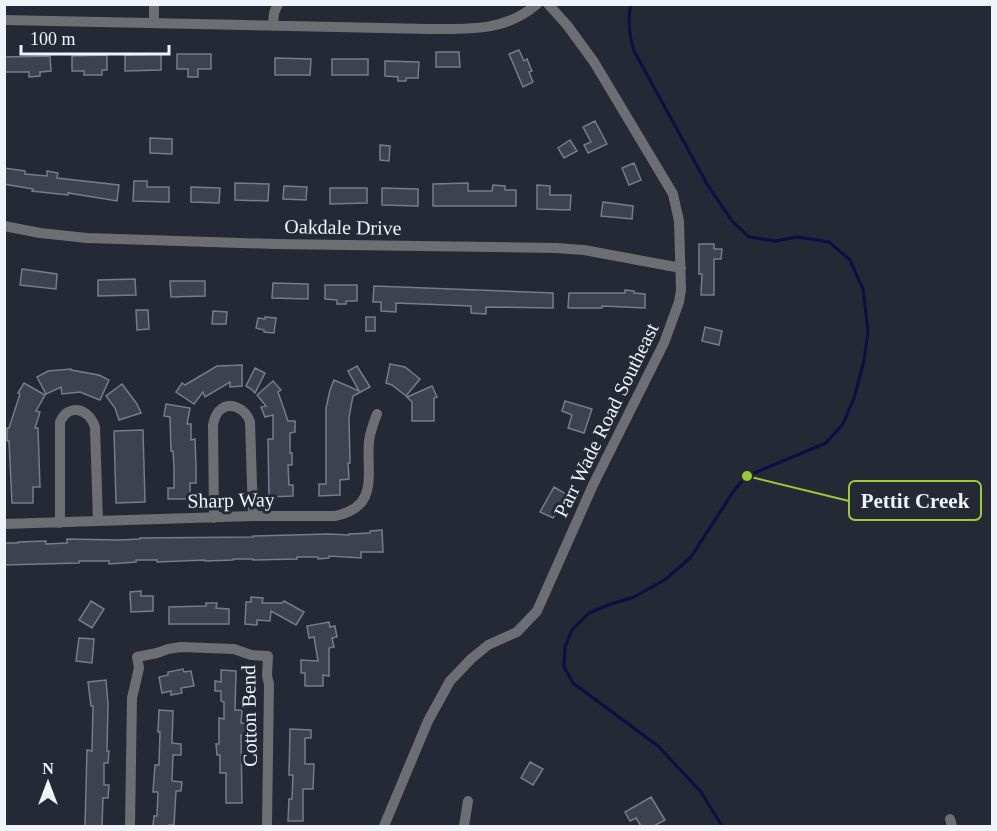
<svg xmlns="http://www.w3.org/2000/svg" width="997" height="831" font-family="'Times New Roman',serif">
<style>
.lines{fill:none;stroke-linecap:round;stroke-linejoin:round}
.stream{stroke:#100c44;stroke-width:3}
.building{fill:#3e414f;stroke:#777b8a;stroke-width:1.5}
.minor{stroke:#6c6e74;stroke-width:10}
.labels{text-anchor:middle;dominant-baseline:central;stroke-width:6;stroke-linejoin:round;paint-order:stroke}
.street-label{font-size:20px;fill:#f1f3fb;stroke:#252835}
.leader{fill:none;stroke:#9acb34;stroke-width:2}
.callout-dot{fill:#9acb34;stroke:#252835;stroke-width:2}
.callout{fill:#252835;stroke:#9acb34;stroke-width:2}
.callout-label{font-size:21px;text-anchor:middle;font-weight:bold;fill:#f1f3fb}
</style>
<rect width="100%" height="100%" fill="#252835"/>
<g class="lines">
<path class="stream" d="M631,4c-4,17 -2,31 3,47l73,133 25,37 17,16 27,4 21,-4 32,5 21,18 13,29 5,42 -4,30 -10,37 -11,26 -17,19 -79,33 -12,13 -44,68 -25,22 -32,18 -26,8 -19,8 -17,17 -7,17 -1,20 9,16 85,63 43,46 21,34"/>
</g>
<path class="building" d="M519,50l5,11 3,-2 5,12 -3,1 4,10 -10,5 -14,-33z
M436,52h23l1,15h-24z
M161,54v16l-36,1v-16z
M177,54h34v15h-13v8h-10v-8h-11z
M107,55v15h-5v5h-18v-4h-12v-15z
M50,56l1,15 -11,1v4l-11,1v-5h-25v-15z
M275,58l36,1 -1,16h-35z
M332,59h36v16h-36z
M385,61l34,1 -1,16h-12v3h-8v-4l-13,-1z
M595,121l12,23 -19,9 -4,-8 7,-3 -8,-15z
M150,138l22,1v15l-22,-1z
M570,140l7,11 -13,7 -6,-10z
M380,145l10,1 -1,15 -9,-1z
M634,163l7,17 -12,5 -7,-17z
M4,168l21,3v3l22,2v-5l11,2 -1,5 62,7 -2,16 -49,-8v2l-36,-4 1,-2 -29,-5z
M134,181h13v6h22v15l-36,-1z
M235,183l34,1 -1,17 -33,-1z
M468,183v8h24l1,-6 12,1v4h11v16h-83v-22z
M537,185l13,1v9h21l-1,15 -33,-1z
M284,186l23,1 -1,13 -23,-1z
M191,187l29,1 -1,15 -28,-1z
M330,188h37v15l-37,1z
M382,188l36,1v17l-36,-1z
M603,202l30,4 -1,13 -31,-3z
M699,244h15v5h8l-1,10h-7v36h-13l1,-21h-3z
M22,269l35,5 -1,15 -36,-4z
M135,279l1,16 -38,1v-16z
M170,281h35v15l-34,1z
M273,283l35,1v15l-36,-1z
M325,285h32v16h-11v3h-9v-4l-12,-1z
M374,286l179,7v15l-67,-1v7l-15,-1v-7l-75,-3v9l-15,-1v-9h-8z
M625,290l9,1v2l11,1v14l-43,-2v2h-34l1,-15h56z
M136,310h12l1,19 -12,1z
M213,311l14,1 -1,12h-14z
M265,317l11,1 -2,15 -10,-1v-2l-8,-2 2,-10 7,1z
M366,317h9v14h-9z
M705,327l17,4 -3,14 -17,-4z
M390,364l15,3 15,12 -14,17 -14,-11 -6,-2z
M242,365v21l-12,1v-5l-25,15 -2,-5 -9,12 -18,-12 6,-9 3,2 32,-19z
M357,366l13,21 -17,9 -4,21 1,46h-2l1,16 -9,1v15l-21,1v-12h7v-76l4,-18 4,-10 25,11 -11,-20z
M255,368l10,5 -10,20 -4,-4 -5,-3z
M71,369v1l28,5 10,5 -9,20 -20,-8 -18,2 -1,-7 -15,7 -9,-17 11,-6z
M273,381l8,9 -3,2 10,29h7v11l-5,1v20h2v12h-4l1,20h4v11l-24,1 -1,-58h5v-24l-8,2 -4,-10 5,-1 -9,-11z
M24,383l21,12 -9,16 4,1 -5,16h3l2,59h-7v16h-21l-3,-62h-2v-13h2l11,-34 -2,-1z
M122,384l15,20 4,9 -22,7 -4,-12 -9,-12z
M432,386l5,11 -3,1v23h-22v-19l-5,-5z
M565,401l27,8 -8,24 -16,-5 4,-13 -10,-4z
M166,404l24,4 -3,16h4v16l4,-1 1,28v16h-6v16h-22v-11h6v-21l-1,-16h-2l-1,-34 -6,-1z
M143,430l2,72 -29,1 -2,-72z
M554,487l12,7 -13,24 -13,-6z
M382,530l1,22h-22v6l-32,-2v2l-11,1v-2h-21v2l-44,1v-1h-20v1l-28,1v-1l-48,2v-2h-21v2l-27,2v-3h-30v2l-75,2v-22h14v-1l28,-1v3l21,-1v-4l52,1 21,-1v-1l113,-1v-1l76,-2 20,1v-1l21,-1v-2z
M141,591v5h12v15l-22,1 -1,-20z
M251,597l12,1 -1,5h20l2,-2 20,11 -8,13 -25,-14 -1,10 -13,-1v5l-12,-1 1,-22h5z
M91,601l13,8 -12,19 -13,-8z
M206,603h11l-1,5 13,1v15h-60v-17l37,-1z
M329,622l1,5 5,-1 2,11 -5,1 2,9 -5,1v28l-6,-1v11h-18v-13h-4v-13l17,1 -4,-24 -5,1 -2,-12z
M79,638l15,1 -2,24 -16,-2z
M183,669l1,3 7,-1 3,15 -13,2 1,5 -11,2v-4l-9,2 -3,-16 9,-2v-3z
M221,670l15,1 -1,39h7l-1,13h5v12h-5l1,68h-16v-30h-6v-18h-3l-1,-11h3v-26l5,1v-17l-3,-1v-10h-6v-10l6,1z
M106,680l2,24 -1,47h2l-1,12h-4v22h5l-1,13h-5l-1,28h-17l2,-76 5,1 1,-45h-2l-3,-24z
M159,710l14,1 -1,32 9,1v11h-8l-1,26 10,1 -1,9h-5l-2,34h-5v1h-16l1,-10h3l1,-24h-5l2,-27h4l1,-33h-2z
M290,729l21,1v8h-6v26h9l-1,25h-10v32h-15l1,-22h3l1,-24h-4z
M530,762l13,7 -10,16 -12,-7z
M651,797l14,23 -11,6h-13l-5,-8 -6,3 -5,-9z"/>
<g class="lines">
<path class="minor" d="M4,20l425,9c39,0 76,3 108,-25
M154,23v-19
M273,26l1,-13 4,-9
M4,226l36,7 47,5 188,6 281,4 28,2 97,18
M214,518l-1,-93c1,-5 2,-10 6,-14 11,-11 27,-2 31,11l3,94
M60,523v-101c9,-20 29,-13 35,5l3,94
M4,524l249,-8h82c45,-9 31,-42 34,-75 1,-9 5,-19 8,-27
M950,819l2,7
M130,826l2,-128 7,-30 -2,-11 20,-4 11,-4 13,-2 53,2 17,6 17,1 -1,20 2,8 -2,142
M384,826l44,-105 22,-40 21,-22 17,-14 29,-13 20,-21 56,-126 71,-142 15,-41 2,-12 -2,-69 -6,-27 -79,-132 -27,-37 -19,-21
M464,826l4,-25"/>
</g>
<g class="labels">
<g class="street-label">
<text transform="translate(343 227) rotate(1)">Oakdale Drive</text>
<text transform="translate(606 420) rotate(-64)">Parr Wade Road Southeast</text>
<text transform="translate(231 500) rotate(-1)">Sharp Way</text>
<text transform="translate(249 716) rotate(-91)">Cotton Bend</text>
</g>
</g>
<path class="leader" d="M747 476L849 501"/>
<circle class="callout-dot" cx="747" cy="476" r="6"/>
<rect class="callout" x="849" y="481" width="132" height="39" rx="6"/>
<g class="callout-label">
<text x="915" y="508">Pettit Creek</text>
</g>
<rect width="997" height="831" fill="none" stroke="#f1f3fb" stroke-width="12"/>
<g transform="translate(48 783)" stroke="#252835" stroke-width="4.5" paint-order="stroke">
<path d="M0-4.5L10 22L0 15L-10 22Z" fill="#f1f3fb"/>
<text y="-9" font-size="16" font-weight="bold" text-anchor="middle" fill="#f1f3fb">N</text>
</g>
<path d="M21 45v9h148v-9" fill="none" stroke="#f1f3fb" stroke-width="3"/>
<text x="30" y="45" font-size="18" fill="#f1f3fb" stroke="#252835" stroke-width="4.5" paint-order="stroke">100 m</text>
</svg>
